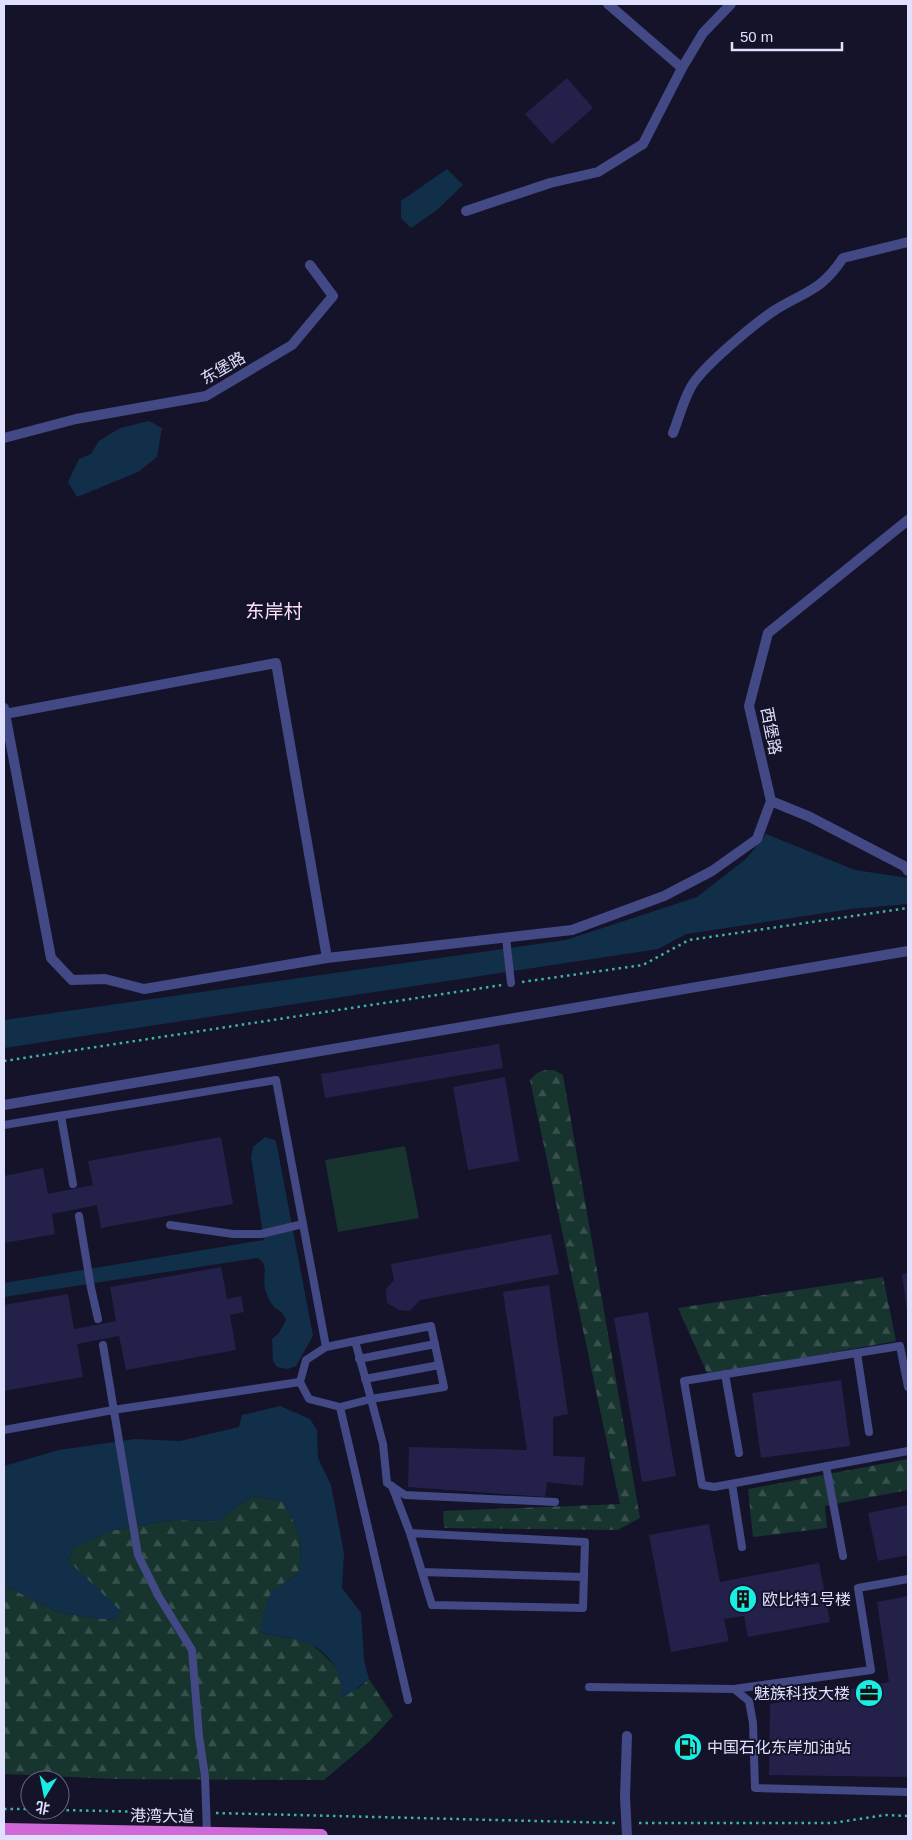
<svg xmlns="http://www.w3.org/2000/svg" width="912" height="1840" font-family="Helvetica,'Noto Sans SC',sans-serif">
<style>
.forest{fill:url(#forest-firs)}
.pitch{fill:#17342e}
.water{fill:#122f4a}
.building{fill:#23214a}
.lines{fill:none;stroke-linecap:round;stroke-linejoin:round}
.path{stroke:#3bb59c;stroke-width:2.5;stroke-dasharray:2.5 4;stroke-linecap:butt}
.service{stroke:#424985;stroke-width:8}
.minor{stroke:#424985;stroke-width:10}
.trunk{stroke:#d168d8;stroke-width:14}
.labels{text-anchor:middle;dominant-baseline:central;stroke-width:4;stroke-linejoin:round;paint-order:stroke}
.street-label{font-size:16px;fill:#dfe0fd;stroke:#14132a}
.poi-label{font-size:16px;fill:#dfe0fd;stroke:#14132a;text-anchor:start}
.quarter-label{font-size:19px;fill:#fde1f7;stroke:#14132a}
</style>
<defs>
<pattern id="forest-firs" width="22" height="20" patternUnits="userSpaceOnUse" patternTransform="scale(1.25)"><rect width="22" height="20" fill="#17342e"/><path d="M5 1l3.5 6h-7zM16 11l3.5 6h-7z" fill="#38514d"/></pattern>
</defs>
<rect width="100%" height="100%" fill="#14132a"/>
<path class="forest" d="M545,1070h9l9,5 77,443 -22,12 -174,-2 -1,-17 177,-7 -90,-424 7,-7z
M883,1277l13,64 -188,34 -30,-67z
M908,1459v31l-83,16 2,22 -74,9 -5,-48z
M251,1496l31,5c18,27 21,41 17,72l-27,18 -11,42 46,8 16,13 34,35 12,-10 24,37 -23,25 -46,39 -210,-1 -110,-5v-189l56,28 53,7 8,-8 -53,-51 6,-13 36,-17 62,-11 46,1z"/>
<path class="pitch" d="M405,1146l14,72 -81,14 -13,-72z"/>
<path class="water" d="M447,169l16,16 -26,25 -26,18 -10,-10v-17z
M149,421l13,7 -5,29 -19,15 -61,25 -9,-15 11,-23 12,-5 8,-13 21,-13z
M766,834l89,36 53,8v26l-57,5 -165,25 -28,15 -654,99v-28l562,-80 131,-43 49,-38z
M265,1137l10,3 2,6 36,190 -17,30 -8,3 -11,-2 -4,-6 -1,-22 7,-6 7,-13c-3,-10 -10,-9 -15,-17 -3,-4 -4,-10 -6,-14 -3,-12 5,-26 -8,-31l-253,39v-14l260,-43 -13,-83 2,-10z
M280,1406l30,13 7,11 1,28 13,27 13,68 -2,35 19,25 3,47 5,19 -26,19c-2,-9 -2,-20 -6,-27 -15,-32 -47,-33 -77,-38l6,-30 6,-12 27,-18c4,-31 1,-45 -17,-72l-31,-5 -33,25 -46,-1 -62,11 -36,17 -6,13 54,51 -9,8 -53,-7 -56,-28v-119l55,-16 76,-11 45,2 59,-14 3,-12z"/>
<path class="building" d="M567,78l26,30 -41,36 -27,-30z
M499,1044l4,24 -178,30 -4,-24z
M505,1077l14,84 -51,9 -15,-83z
M221,1137l12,67 -132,24 -4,-23 -45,9 3,20 -51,9v-67l39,-8 5,26 45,-9 -5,-24z
M551,1234l8,40 -139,26 -10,11 -11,-1 -12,-7 -1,-14 8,-9 -3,-16z
M221,1267l6,32 14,-3 3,16 -14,3 6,35 -110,20 -7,-34 -42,8 6,33 -79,14v-86l64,-11 6,35 42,-8 -6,-34z
M908,1273v39h-1l-5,-38z
M549,1285l19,129 -15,3v39l32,1 -2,29 -36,-4 -2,15 -137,-10 1,-40 118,3 -24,-158z
M648,1312l28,164 -34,6 -28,-164z
M841,1380l9,66 -89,12 -9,-65z
M908,1505v50l-30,6 -10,-48z
M709,1524l11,58 99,-19 11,59 -82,15 -4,-21 -20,3 5,22 -58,11 -22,-117z
M908,1596v181l-139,-2 1,-71 119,-22 -12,-80z"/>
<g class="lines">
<path class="path" d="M522,982l121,-17 46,-25 219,-32
M4,1061l498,-76
M4,1809h26
M60,1810l136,3
M216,1813l400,10
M639,1823h194l52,-8 23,1"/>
<path class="service" d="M506,938l5,45
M61,1116l12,68
M4,1125l272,-45 50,267
M79,1216l12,72 7,31
M170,1225l63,9h28l42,-10
M355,1341l76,-15 13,61 -73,12 12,45 4,39 18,12 150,7
M355,1341l16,58 -31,8 -31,-8 -9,-17 6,-22 20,-13z
M103,1345l35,210 21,42 33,53 7,86 6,40 2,58
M857,1353l12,79
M359,1359l76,-15
M725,1374l14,79
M365,1379l74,-14
M908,1387l-8,-41 -216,35 18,104 12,2 194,-36
M340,1407l68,293
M4,1430l109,-20 187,-28
M826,1466l17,90
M732,1484l10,63
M392,1486l18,47 175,9 -2,66 -151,-3 -22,-72
M422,1572l162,5
M589,1687l145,2 15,12 4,22 2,65 153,4
M734,1689l137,-19 -13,-82 50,-9"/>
<path class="minor" d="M608,4l74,64
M466,211l84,-28 48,-11 45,-28 39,-76 21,-35 28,-29
M673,433c6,-15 10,-32 18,-46 10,-19 64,-64 84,-77 31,-19 46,-19 68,-52l65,-16
M4,438l72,-19 130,-23 86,-51 41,-49 -23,-31
M908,520l-140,113 -19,73 22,95 39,16 94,49 4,5
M4,708l47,250 21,22 33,-1 39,10 183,-31 245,-28 92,-34 48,-25 45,-32 14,-38
M5,714l271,-51 51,295
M4,1105l904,-154
M627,1736l-2,61 2,39"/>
<path class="trunk" d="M4,1830l317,6"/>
</g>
<defs>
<symbol id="building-disc" viewBox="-11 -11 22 22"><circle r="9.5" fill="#1aeee4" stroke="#14132a"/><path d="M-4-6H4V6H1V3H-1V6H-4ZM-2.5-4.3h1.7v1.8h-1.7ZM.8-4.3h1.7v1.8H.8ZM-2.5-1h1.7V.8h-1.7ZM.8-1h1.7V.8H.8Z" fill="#111"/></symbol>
<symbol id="office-disc" viewBox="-11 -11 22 22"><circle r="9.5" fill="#1aeee4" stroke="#14132a"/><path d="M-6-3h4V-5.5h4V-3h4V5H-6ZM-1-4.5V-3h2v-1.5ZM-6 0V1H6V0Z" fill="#111"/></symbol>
<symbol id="fuel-disc" viewBox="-11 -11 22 22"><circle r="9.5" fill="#1aeee4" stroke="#14132a"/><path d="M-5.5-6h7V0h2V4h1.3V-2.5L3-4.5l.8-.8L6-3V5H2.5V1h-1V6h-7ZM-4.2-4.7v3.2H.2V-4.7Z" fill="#111"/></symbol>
</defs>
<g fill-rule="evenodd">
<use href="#building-disc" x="727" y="1583" width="32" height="32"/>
<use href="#office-disc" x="853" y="1677" width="32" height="32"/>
<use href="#fuel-disc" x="672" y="1731" width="32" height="32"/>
</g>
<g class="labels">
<g class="street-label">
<text transform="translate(223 368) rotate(-30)">东堡路</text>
<text transform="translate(771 731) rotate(79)">西堡路</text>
<text transform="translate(162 1816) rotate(1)">港湾大道</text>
</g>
<g class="poi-label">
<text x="762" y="1599">欧比特1号楼</text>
<text x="850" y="1693" text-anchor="end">魅族科技大楼</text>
<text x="707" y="1747">中国石化东岸加油站</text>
</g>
<g class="quarter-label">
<text x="274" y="611">东岸村</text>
</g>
</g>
<rect width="912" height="1840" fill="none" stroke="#dfe0fd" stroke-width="10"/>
<g transform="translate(45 1795) rotate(190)"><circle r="24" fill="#14132a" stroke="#65657e"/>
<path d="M0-4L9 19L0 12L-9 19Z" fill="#1aeee4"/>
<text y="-8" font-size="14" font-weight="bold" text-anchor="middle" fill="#dfe0fd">北</text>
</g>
<path d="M732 42v8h110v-8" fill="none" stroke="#dfe0fd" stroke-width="2.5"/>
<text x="740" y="42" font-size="15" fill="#dfe0fd" stroke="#14132a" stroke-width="4" paint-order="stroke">50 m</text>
</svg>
